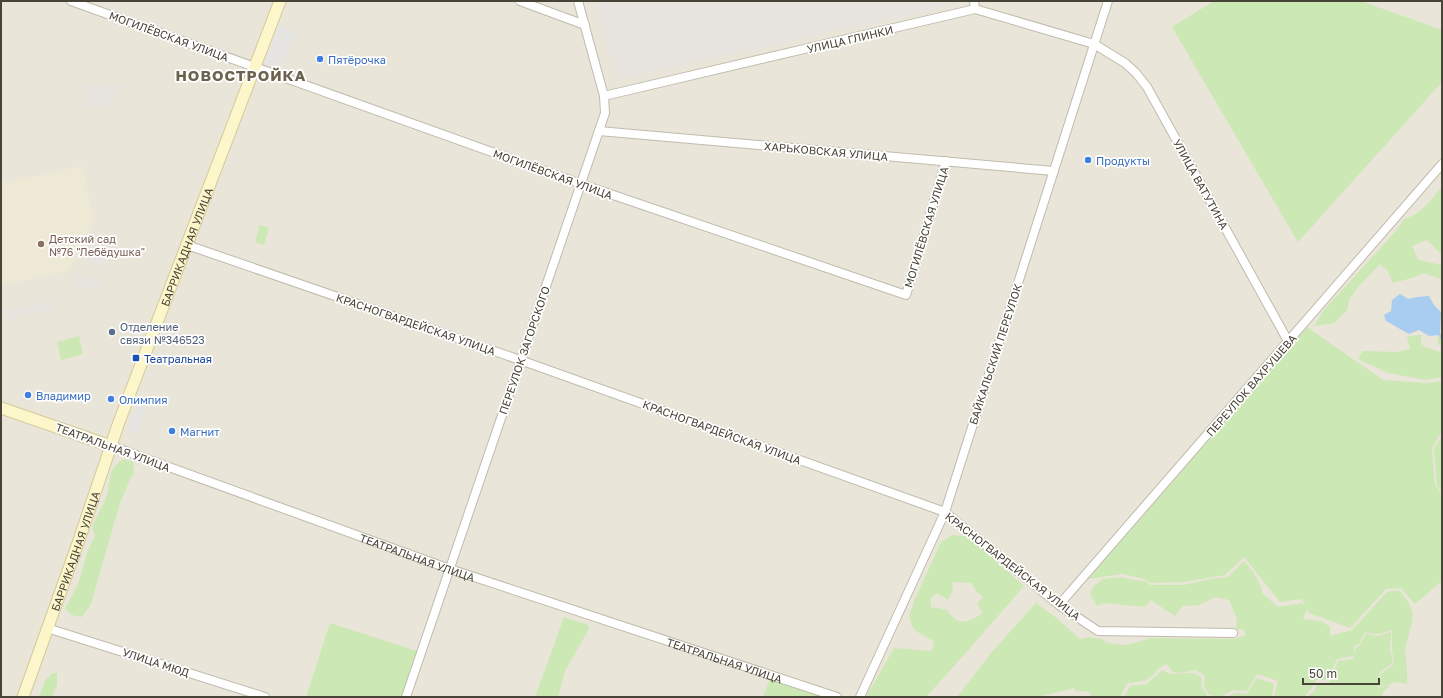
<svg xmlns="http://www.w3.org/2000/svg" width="1443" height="698" font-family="'Golos Text',sans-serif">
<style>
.residential{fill:#e9e5d8}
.industrial{fill:#e8e4df}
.education{fill:#eee9d4}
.green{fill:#cce8b4;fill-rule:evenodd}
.parking{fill:#e7e5e2}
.water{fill:#a8cdf0}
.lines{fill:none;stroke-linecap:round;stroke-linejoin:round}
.stream{stroke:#a8cdf0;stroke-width:3}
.street-casing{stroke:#c0bbad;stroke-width:10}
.secondary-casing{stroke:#d4c99a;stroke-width:13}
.street{stroke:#fff;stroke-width:8}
.secondary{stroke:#fef6cb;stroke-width:11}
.shop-dot{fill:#3f7fe0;stroke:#fff;stroke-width:1.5}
.education-dot{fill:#8d6e63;stroke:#fff;stroke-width:1.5}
.service-dot{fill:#5c6f8a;stroke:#fff;stroke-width:1.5}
.transit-dot{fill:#1a4fb4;stroke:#fff;stroke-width:1.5}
.labels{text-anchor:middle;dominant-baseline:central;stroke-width:3.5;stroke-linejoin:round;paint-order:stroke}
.street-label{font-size:11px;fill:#494438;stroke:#fff}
.shop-label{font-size:11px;fill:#366cbe;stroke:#fff;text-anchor:start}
.education-label{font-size:11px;fill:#785e54;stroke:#fff;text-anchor:start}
.service-label{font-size:11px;fill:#4e5e75;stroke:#fff;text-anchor:start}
.transit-label{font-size:11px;fill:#164399;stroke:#fff;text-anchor:start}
.district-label{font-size:15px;font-weight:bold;letter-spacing:1px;fill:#6c634f;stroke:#fff}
</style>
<rect width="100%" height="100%" fill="#f5f3ea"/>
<path class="residential" d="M1,1h1441v696h-1441z"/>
<path class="industrial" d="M595,1h363l-18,7 -322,71z
M86,84l34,1 -1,10h-9v13l-25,-1z
M88,244l23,9 -6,14 -23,-9z
M77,274l27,8 -4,8 -27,-5z
M54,300l1,9 -48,10 -1,-9z"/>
<path class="education" d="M82,166l12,52 -25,53 -68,15v-103z"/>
<path class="green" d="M1214,1h147l81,29v52l-144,160 -126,-215z
M1442,186v69l-15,-15 -15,6 6,14 24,5v14l-19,-6 -8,4 -22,6 -5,-12 -8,-7 -22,23 -9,13 -2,10 -13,13 -20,3 10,-16 72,-79 8,-12c16,-4 28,-19 38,-33z
M260,225l9,3 -5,17 -9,-3z
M1307,327l76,53 43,3 16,-2v53l-3,2 -7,12 3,37 7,9v87l-27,23 -14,-16 -15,1 -36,39 -41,-15 -2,-4 -4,10 18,2 9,6v9l22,-6 35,-38 12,-2c15,17 16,23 10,44 -1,5 -4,11 -4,16 1,11 3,22 2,34l-10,-2 -17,5 1,-13 13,-10 -2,-15v-19c-10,3 -17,6 -27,2l-6,12 -5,2v10l2,-9 4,-2 6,-11 12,2 13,-4 -1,16 3,15 -13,9 -2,16 13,-3 -8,7v5h-76l7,-6 3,-7 12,-2 9,-21 16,-2v-3l-17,3 -10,21h-11l-5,9 -7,8h-30l4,-16 -21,-7 -10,17 -14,-1 -13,7 -11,-2 -5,-9 1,-10 -9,-6 -15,3 -8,-1 -6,-8c-11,5 -8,5 -15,12 -6,6 -15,6 -24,7l-8,14h-28l-4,-6h-12l-2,-3 -37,9h-80l34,-44 45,-50 19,14 25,22 9,-2 13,2 4,4 20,2 26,-7 82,1 12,-4 -3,-6 -7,1 1,-11 -8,-19 -13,-3 -17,8 -17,1 -7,10 -24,-16 -6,7 -42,-4 -6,3 -7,-12 3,-7 9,-8 19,-2 12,3 12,1 5,4h34l27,-6 17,-2 16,-16c8,9 17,20 18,32l16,14 24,-4 4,4 -4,-8 -22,3 -36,-45 -19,18 -41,7 -34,1 -5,-4 -23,-5 -34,5z
M1442,333v44l-16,3 -38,-7 -30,-14 5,-8 35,1 12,-3 -3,-13 14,-1v9l6,4 13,4 1,-4 -4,-8z
M79,336l4,18 -22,6 -4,-18z
M1442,437v55l-5,-7 -3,-37z
M124,459l9,3 1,11c-6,9 -9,20 -14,30l-29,101 -9,13 -10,-2 -7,-6 13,-25 10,-34 7,-14 -3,-9c4,-10 10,-20 14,-29 5,-15 1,-30 18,-39z
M952,535l16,1 56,50 -60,69 -38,42h-60l28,-49 38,3 2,-10 -20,-11 -5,-13 5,-16 27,-59zM952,582l20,1 4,8 7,6 -6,7 6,9c-15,10 -25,14 -36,-3l-16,-3v-9l6,-5 11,7 5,-10z
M564,617l24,8 1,4 -24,42 -7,26h-23z
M330,623l87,28 -15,46h-96z
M1162,670l9,4 23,-1 7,4 1,10 6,10h-84l6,-11 17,-2z
M52,673h5v12l-5,12h-13l6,-16z
M1257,678l17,6 -2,13h-45l8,-4 12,1z
M770,679l54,18h-61z"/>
<path class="parking" d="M276,25l20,7 -14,38 -20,-8z
M137,402l11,4 -10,28 -11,-4z"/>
<path class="water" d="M1400,294l8,5 8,-2 13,-1 5,9 7,7 -1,23 -11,1 -10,-6 -10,4 -23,-13 -2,-6 7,-4 1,-11z"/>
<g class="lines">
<path class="stream" d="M1440,335l2,3"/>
<defs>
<g id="street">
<path d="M71,1l510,183 325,111 40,-134"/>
<path d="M520,1l65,24"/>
<path d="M974,1l1,8"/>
<path d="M604,96l371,-87 119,35 31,19 11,10 11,14 141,254"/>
<path d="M599,131l455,40"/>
<path d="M187,245l333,115 425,152 114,93 39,26 135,2"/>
<path id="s1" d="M111,446l339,123 387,128"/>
<path d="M1059,605l383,-441"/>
<path d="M47,628l218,69"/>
<path d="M406,697l199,-584 -1,-17 -26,-95"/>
<path d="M860,697l85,-185 163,-511"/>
</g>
<g id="secondary">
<path d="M1,408l110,38"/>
<path id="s2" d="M23,697l55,-154 41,-121 161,-421"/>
</g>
</defs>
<use href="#street" class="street-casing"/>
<use href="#secondary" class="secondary-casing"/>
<use href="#street" class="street"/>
<use href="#secondary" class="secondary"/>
</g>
<g class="shop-dot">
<circle cx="320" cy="59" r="4"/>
<circle cx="1088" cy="160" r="4"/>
<circle cx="28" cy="395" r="4"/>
<circle cx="111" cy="399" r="4"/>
<circle cx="172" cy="431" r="4"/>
</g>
<circle class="education-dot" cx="41" cy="244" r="4"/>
<circle class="service-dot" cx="112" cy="332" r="4"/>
<rect class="transit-dot" x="132" y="354" width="8" height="8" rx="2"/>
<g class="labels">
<g class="street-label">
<text transform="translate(169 36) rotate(20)">МОГИЛЁВСКАЯ УЛИЦА</text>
<text transform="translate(850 39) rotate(-13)">УЛИЦА ГЛИНКИ</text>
<text transform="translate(826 151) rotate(5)">ХАРЬКОВСКАЯ УЛИЦА</text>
<text transform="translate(553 174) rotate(20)">МОГИЛЁВСКАЯ УЛИЦА</text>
<text transform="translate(1201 184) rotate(61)">УЛИЦА ВАТУТИНА</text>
<text transform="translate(926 227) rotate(-73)">МОГИЛЁВСКАЯ УЛИЦА</text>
<text stroke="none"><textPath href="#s2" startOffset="479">БАРРИКАДНАЯ УЛИЦА</textPath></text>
<text transform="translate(416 324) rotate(19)">КРАСНОГВАРДЕЙСКАЯ УЛИЦА</text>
<text transform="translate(524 350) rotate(-71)">ПЕРЕУЛОК ЗАГОРСКОГО</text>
<text transform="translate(995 354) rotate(-72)">БАЙКАЛЬСКИЙ ПЕРЕУЛОК</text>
<text transform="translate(1251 385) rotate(-49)">ПЕРЕУЛОК ВАХРУШЕВА</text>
<text transform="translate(722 432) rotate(20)">КРАСНОГВАРДЕЙСКАЯ УЛИЦА</text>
<text transform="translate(113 447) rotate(20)">ТЕАТРАЛЬНАЯ УЛИЦА</text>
<text stroke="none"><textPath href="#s2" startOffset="155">БАРРИКАДНАЯ УЛИЦА</textPath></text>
<text stroke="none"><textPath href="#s1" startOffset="326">ТЕАТРАЛЬНАЯ УЛИЦА</textPath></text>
<text transform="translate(1013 566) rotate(38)">КРАСНОГВАРДЕЙСКАЯ УЛИЦА</text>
<text stroke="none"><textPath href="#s1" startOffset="650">ТЕАТРАЛЬНАЯ УЛИЦА</textPath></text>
<text transform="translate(156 662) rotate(18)">УЛИЦА МЮД</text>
</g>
<g class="shop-label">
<text x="328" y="59">Пятёрочка</text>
<text x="1096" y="160">Продукты</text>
<text x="36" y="395">Владимир</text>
<text x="119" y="399">Олимпия</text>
<text x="180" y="431">Магнит</text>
</g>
<g class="education-label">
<text x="49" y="238">Детский сад<tspan x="49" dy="13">№76 "Лебёдушка"</tspan></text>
</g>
<g class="service-label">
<text x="120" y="326">Отделение<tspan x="120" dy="13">связи №346523</tspan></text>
</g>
<g class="transit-label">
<text x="144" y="358">Театральная</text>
</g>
<g class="district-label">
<text x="241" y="75">НОВОСТРОЙКА</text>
</g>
</g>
<rect width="1443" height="698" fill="none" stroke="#494438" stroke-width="4"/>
<path d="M1303 678v6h76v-6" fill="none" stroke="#494438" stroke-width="2"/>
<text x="1309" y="678" font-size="12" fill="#494438" stroke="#ffffff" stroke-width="3" paint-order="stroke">50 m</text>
</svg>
